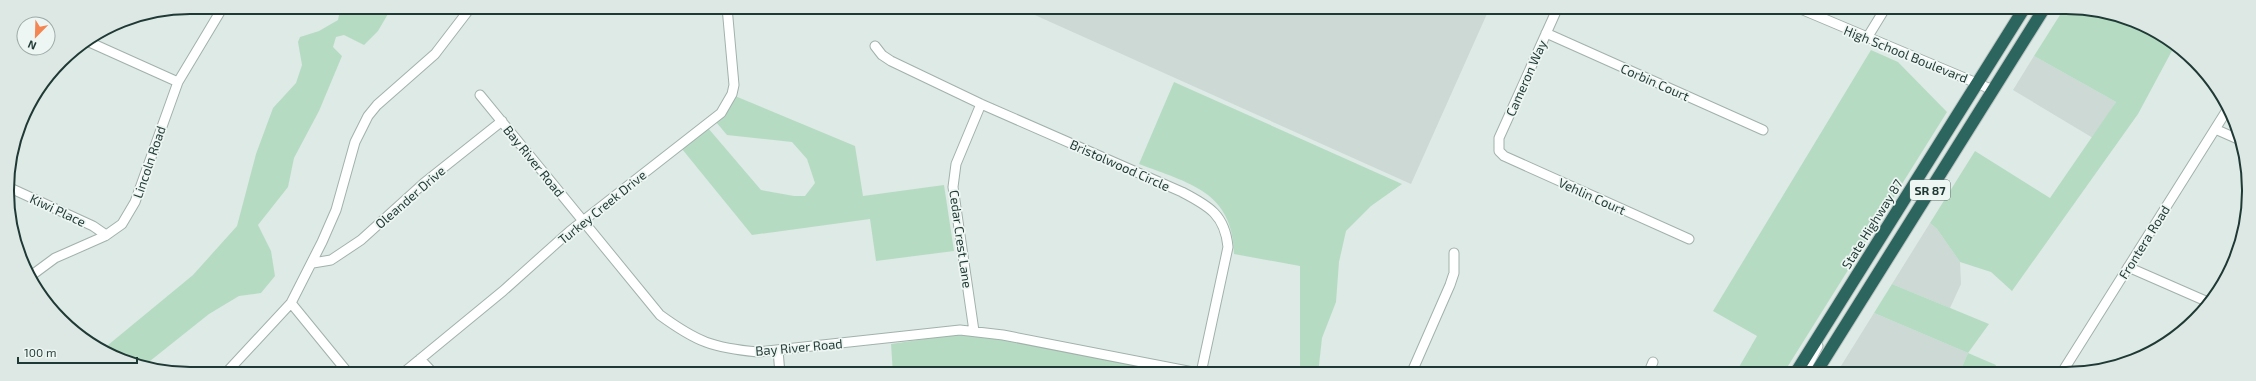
<svg xmlns="http://www.w3.org/2000/svg" width="2256" height="381" font-family="'Exo 2',sans-serif">
<style>
.built{fill:#ccd9d4}
.green{fill:#b6dbc3}
.lines{fill:none;stroke-linecap:round;stroke-linejoin:round}
.minor-casing{stroke:#a1b1ac;stroke-width:11}
.highway-casing{stroke:#bcc4c2;stroke-width:14}
.minor{stroke:#fff;stroke-width:9}
.highway{stroke:#2b655e;stroke-width:12}
.labels{text-anchor:middle;dominant-baseline:central;stroke-width:3.5;stroke-linejoin:round;paint-order:stroke}
.shield{fill:#eef6f3;stroke:#5d726d;stroke-width:1}
.shield-label{font-size:12px;font-weight:bold;fill:#1f3934}
.street-label{font-size:13px;fill:#1f3934;stroke:#eef6f3}
.rim{fill:none;stroke:#1f3934;stroke-width:2}
</style>
<rect width="100%" height="100%" fill="#deeae5"/>
<path class="built" d="M1017,7h473l-79,177z
M2034,56l82,46 -23,36 -80,-48z
M1930,223l7,6 23,33 1,22 -11,24 -58,-24z
M1874,313l94,40 -9,21h-123z"/>
<path class="green" d="M323,7h69l-14,24 -14,14 -20,-10 -8,2 -3,10 9,9 -23,55 -25,47 -6,29 -30,38 13,26 4,25 -14,17 -22,3 -30,18 -64,51 -35,-10 -8,-5 91,-75 44,-49 19,-72 17,-46 23,-25 6,-18 -4,-23 2,-5 19,-6 19,-11 1,-5z
M2065,7h13l69,19 27,21 -36,67 -126,177 -21,-19 -31,-10 -23,-33 -7,-6 45,-72 75,47 66,-96 -82,-46z
M1871,50l27,12 49,50 -164,262h-48l22,-38 -44,-25z
M1174,82l228,102 -31,22 -25,25 -7,31 -3,40 -14,36 -4,36h-18v-108l-66,-12c-1,-63 -46,-71 -95,-90z
M735,96l120,50 8,50 81,-11 10,66 -78,10 -6,-42 -118,16 -70,-86 26,-21 53,62 33,6h11l10,-13 -8,-24 -15,-17 -65,-7 -11,-13z
M1892,284l97,40 -21,29 28,12 -5,9h-32l9,-21 -94,-40z
M959,334l43,5 137,27v8h-246l-2,-30z"/>
<g class="lines">
<defs>
<path id="minor" d="M1558,7l-59,131v13l5,5 185,83
M1796,7l197,83
M1546,33l217,97
M1867,38l19,-31
M89,42l89,40
M875,46l7,9 9,6 90,43 201,88c27,14 43,23 46,55l-27,126
M480,95l180,220c37,27 53,33 98,37l202,-22 43,5 200,39
M2215,129l25,11
M8,187l85,39 13,9
M313,263l18,-3 30,-20 63,-57 78,-62
M2128,267l80,35
M32,275l23,-17 50,-22 17,-12 13,-22 43,-120 45,-75
M291,303l58,71
M974,331l-21,-144 3,-23 25,-60
M778,350l2,24
M420,359l14,15
M225,374l66,-71 31,-61 14,-32 19,-68 13,-26 9,-11 58,-51 36,-47
M402,374l101,-83 67,-60 151,-118 11,-19 2,-9 -7,-78
M1411,374l39,-89 4,-12v-20
M1648,374l5,-12
M1803,374l15,-28
M2061,374l166,-264"/>
<path id="highway" d="M1795,374l230,-367
M1815,374l230,-367"/>
</defs>
<use href="#minor" class="minor-casing"/>
<use href="#highway" class="highway-casing"/>
<use href="#minor" class="minor"/>
<use href="#highway" class="highway"/>
</g>
<g class="labels">
<rect class="shield" x="1910" y="180" width="40" height="20" rx="3"/>
<g class="shield-label">
<text x="1930" y="190">SR 87</text>
</g>
<g class="street-label">
<text transform="translate(1906 54) rotate(22)">High School Boulevard</text>
<text transform="translate(1526 78) rotate(-66)">Cameron Way</text>
<text transform="translate(1655 82) rotate(24)">Corbin Court</text>
<text transform="translate(534 161) rotate(51)">Bay River Road</text>
<text transform="translate(149 162) rotate(-71)">Lincoln Road</text>
<text transform="translate(1120 165) rotate(24)">Bristolwood Circle</text>
<text transform="translate(1592 196) rotate(24)">Vehlin Court</text>
<text transform="translate(410 197) rotate(-41)">Oleander Drive</text>
<text transform="translate(602 207) rotate(-39)">Turkey Creek Drive</text>
<text transform="translate(58 210) rotate(25)">Kiwi Place</text>
<text transform="translate(1872 224) rotate(-58)">State Highway 87</text>
<text transform="translate(961 239) rotate(82)">Cedar Crest Lane</text>
<text transform="translate(2144 242) rotate(-58)">Frontera Road</text>
<text transform="translate(799 347) rotate(-5)">Bay River Road</text>
</g>
</g>
<path d="M0 0H2256V381H0ZM190 14H2066A176 176 0 0 1 2242 190V191A176 176 0 0 1 2066 367H190A176 176 0 0 1 14 191V190A176 176 0 0 1 190 14Z" fill="#dde7e4" fill-rule="evenodd"/>
<path class="rim" d="M190 14H2066A176 176 0 0 1 2242 190V191A176 176 0 0 1 2066 367H190A176 176 0 0 1 14 191V190A176 176 0 0 1 190 14Z"/>
<g transform="translate(36 36) rotate(203)"><circle r="19" fill="#eef6f3" stroke="#9baaa7"/>
<path d="M0-3L7 15L0 10L-7 15Z" fill="#f38652"/>
<text y="-6" font-size="11" font-weight="bold" text-anchor="middle" fill="#1f3934">N</text>
</g>
<path d="M18 357v6h119v-6" fill="none" stroke="#1f3934" stroke-width="2"/>
<text x="24" y="357" font-size="12" fill="#1f3934" stroke="#eef6f3" stroke-width="3" paint-order="stroke">100 m</text>
</svg>
